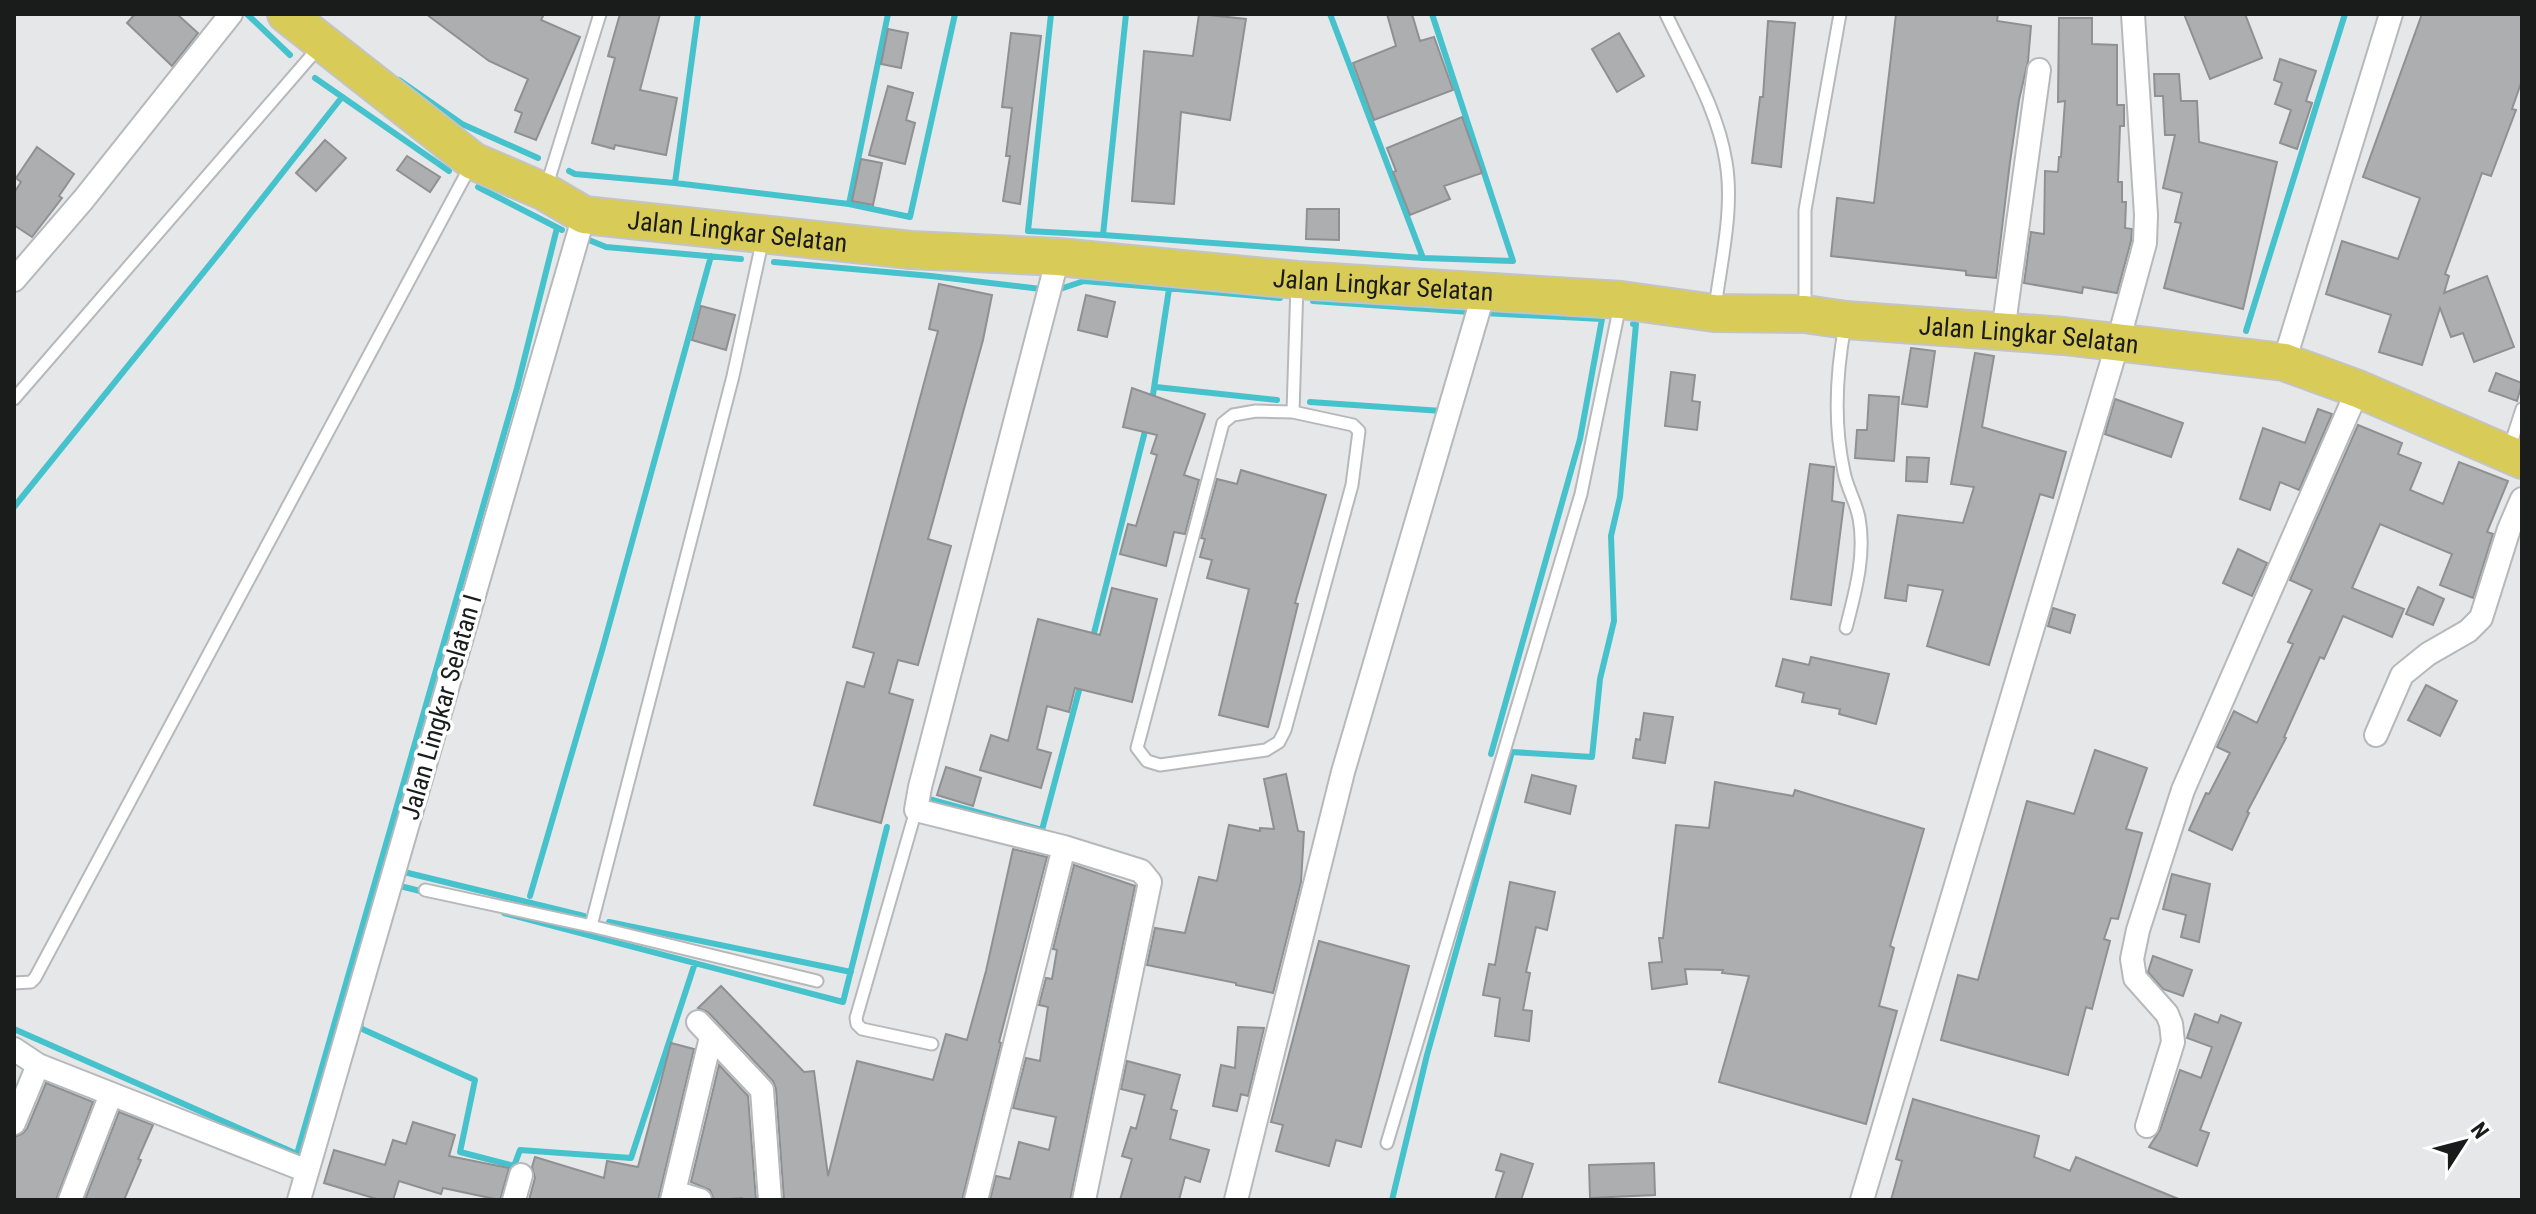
<svg xmlns="http://www.w3.org/2000/svg" width="2536" height="1214" font-family="'Roboto Condensed',sans-serif">
<style>
.lines{fill:none;stroke-linecap:round;stroke-linejoin:round}
.stream{stroke:#46c2cd;stroke-width:6}
.building{fill:#adaeb0;stroke:#8f9092;stroke-width:2}
.service-casing{stroke:#b7b8ba;stroke-width:15}
.minor-casing{stroke:#b7b8ba;stroke-width:26}
.trunk-casing{stroke:#c3c4c4;stroke-width:40}
.service{stroke:#fff;stroke-width:11}
.minor{stroke:#fff;stroke-width:22}
.trunk{stroke:#d8cb57;stroke-width:36}
.labels{text-anchor:middle;dominant-baseline:central;stroke-width:7;stroke-linejoin:round;paint-order:stroke}
.street-label{font-size:26px;fill:#1a1b1b;stroke:#fff}
</style>
<rect width="100%" height="100%" fill="#e5e7e9"/>
<g class="lines">
<path class="stream" d="M247,14l43,41
M698,14l-23,169 174,21 39,-190
M1051,14l-23,217 75,4
M1126,14l-23,221 320,23 -93,-244
M315,78l134,93
M399,80l63,44 76,34
M569,171l6,3 100,9
M478,187l84,43
M849,204l61,13 45,-203
M584,238l22,9 135,12
M1423,258l90,3 -81,-247
M774,262l157,14 110,13
M1054,291l30,-10 196,17
M1313,301l157,11
M1484,313l118,6 -22,120 -89,315
M2246,331l99,-317
M1156,387l121,13
M1152,401l17,-112
M1310,402l132,9
M14,507l206,-255 122,-155
M1092,641l54,-214
M925,798l117,32 39,-147
M404,872l180,44
M400,886l28,7
M530,896l73,-249 108,-391
M504,913l339,89 44,-175
M609,922l242,50
M361,1023l-1,5 115,52 -15,72 54,14 6,-16 111,8 64,-195
M14,1029l283,125 220,-766 40,-160
M1392,1200l35,-145 85,-303 80,5 8,-78 14,-58 -3,-85 9,-39 16,-173h-3"/>
</g>
<path class="building" d="M135,14h42l21,19 -26,33 -45,-43z
M426,14h118l-3,6 39,17 -44,103 -21,-8 7,-19 -7,-3 13,-31 -39,-18z
M620,14h40l-20,76 37,8 -11,57 -51,-10 -1,4 -22,-6 23,-85 -7,-2z
M1199,14l47,5 -16,101 -49,-8 -7,92 -42,-3 12,-150 49,5z
M1387,14h25l8,27 14,-4 19,53 -79,30 -21,-57 43,-17z
M1896,14h102l-1,7 34,5 -3,35 -9,39 -9,62 -14,116 -30,-3v-4l-135,-15 6,-58 37,5z
M2184,14h61l17,44 -52,21z
M2422,14h100v66l-10,29 4,1 -25,66 -9,-3 -37,101 4,2 -5,17 43,-17 27,71 -40,15 -11,-29 -12,4 -11,-29 -18,57 -43,-13 12,-37 -65,-21 16,-53 56,18 22,-61 -57,-21z
M2059,18h33v26l25,1v60h7v21h-4l-2,56h4v20h4l-1,26 7,1 -1,12 -14,52 -34,-6 -1,6 -58,-10 7,-51 13,2 1,-63 13,1 1,-15h2l4,-56 -7,1z
M1768,21l27,2 -14,144 -29,-4 8,-66h3z
M888,29l20,4 -7,35 -20,-4z
M1011,33l30,3 -21,168 -17,-3 7,-45h-4l6,-48 -10,-1z
M1619,33l25,43 -27,16 -25,-43z
M2280,59l36,12 -10,30 6,2 -15,46 -17,-6 11,-33 -16,-6 7,-21 -8,-3z
M2154,74h25l2,27h16l2,41 78,20 -34,147 -79,-21 17,-65 -6,-1 7,-29 -19,-5 12,-53h-10l-2,-39h-8z
M888,86l25,7 -7,27 9,3 -10,41 -36,-9z
M1462,117l20,56 -38,13 6,13 -40,16 -17,-43 3,-1 -9,-23z
M325,140l21,18 -30,33 -20,-18z
M37,147l37,27 -15,22 3,2 -30,39 -18,-12v-32l7,-11 -5,-4z
M407,156l33,21 -10,15 -33,-22z
M861,159l21,4 -9,42 -21,-4z
M1307,209h32v31l-33,-1z
M939,284l53,11 -9,45 -55,199 23,7 -33,119 -20,-5 -9,33 24,7 -32,123 -67,-18 33,-123 17,5 10,-34 -21,-6 85,-316 -9,-2z
M1086,295l29,7 -8,35 -29,-7z
M701,306l34,9 -9,35 -34,-10z
M1911,348l24,3 -8,56 -25,-3z
M1975,353l19,3 -12,71 84,25 -13,46 -13,-4 -51,171 -62,-19 16,-56 -35,-5 -2,16 -21,-3 13,-83 65,8 11,-36 -23,-3z
M1671,372l24,3 -3,26 8,1 -3,28 -32,-4z
M2496,373l26,10 -5,18 -28,-10z
M1132,388l73,26 -21,61 15,5 -14,54 -11,-2 -8,34 -46,-12 8,-30 8,2 21,-71 -6,-2 6,-18 -34,-8z
M1869,395l30,2 -5,64 -39,-3 2,-28h10z
M2115,399l68,24 -12,34 -66,-23z
M2318,409l14,5 -33,76 -19,-8 -10,28 -30,-11 23,-71 42,15z
M2358,425l44,18 -4,11 23,9 -11,27 33,14 16,-42 49,19 -21,51 6,2 -20,64 -33,-13 12,-31 -72,-30 -28,64 52,21 -12,28 -49,-21 -19,43 -4,-2 -36,80 2,1 -39,74 2,1 -17,37 -43,-20 17,-37 3,1 21,-41 -13,-6 17,-36 23,12 36,-79 -5,-2 24,-52 -22,-10z
M1907,457l22,1 -2,24 -21,-1z
M1810,464l24,3 -2,34 12,2 -13,102 -40,-6z
M1241,470l85,25 -31,108 3,1 -30,123 -49,-12 30,-126 -42,-11 5,-18 -12,-3 5,-18 -4,-1 16,-59 20,5z
M2238,549l29,14 -15,33 -29,-13z
M2418,587l26,12 -11,26 -27,-11z
M1112,588l45,11 -25,103 -57,-14 -6,24 -22,-6 -10,43 14,4 -10,35 -61,-18 11,-35 17,6 30,-122 62,16z
M2053,608l22,7 -5,18 -22,-7z
M1811,657l78,17 -13,50 -37,-10 1,-5 -38,-7 2,-9 -28,-7 7,-27 26,6z
M2426,685l31,16 -17,35 -32,-16z
M1644,713l29,4 -8,46 -32,-5 3,-19 4,1z
M2095,750l52,18 -21,61 16,4 -24,86 -7,-1 -7,21 6,2 -18,68 -6,-2 -18,68 -127,-35 17,-65 20,5 49,-179 47,13z
M946,767l35,11 -8,28 -36,-11z
M1286,774l12,57 6,1 -3,50 -28,111 -37,-8v-2l-89,-18 8,-37 30,5 14,-56 18,4 12,-56 31,6v-3l14,1 -10,-50z
M1532,775l44,11 -6,28 -45,-12z
M1715,782l78,14 2,-6 129,39 -34,117 4,2 -15,58 18,5 -31,113 -147,-42 30,-106 -27,-3 1,-3 -38,-1 2,15 -35,5 -3,-26 13,-1 -3,-24h4l13,-113 33,3z
M1013,849l34,8 -48,185 2,1 -39,157h-178l-8,-111 -3,-8 -65,-69 -10,-4 23,-22 83,86 10,-1 14,105 29,-115 76,19 13,-46 21,6 19,-69z
M1074,865l61,21 -65,314h-80l6,-24 14,3 9,-37 30,8 7,-33 -43,-9 13,-50 14,3 8,-54 -9,-2 7,-27 6,1 5,-29 -4,-1z
M2172,874l38,10 -11,58 -18,-5 5,-22 -23,-6z
M1510,882l45,10 -8,38 -11,-3 -10,45 4,1 -7,37 9,1 -3,30 -34,-5 5,-38 -17,-3 6,-31 6,1z
M1319,941l90,25 -48,181 -25,-7 -7,26 -53,-15 7,-26 -12,-3z
M2153,956l39,14 -9,26 -20,-7 -15,-17z
M2195,1014l23,9 3,-8 20,8 -41,107 9,3 -12,33 -48,-19 11,-17 20,-60 21,8 11,-31 -25,-9z
M1238,1027l26,1 -16,68 -7,-2 -4,17 -24,-5 8,-41 14,3z
M671,1043l23,6 -36,151h-129l6,-22 -3,-11 3,-10 69,21 3,-17 31,6z
M1127,1061l53,14 -9,34 6,2 -7,28 39,11 -9,32 -15,-5 -6,23h-59l12,-41 -10,-3 9,-29 5,2 9,-34 -24,-6z
M719,1065l29,31 8,104h-13l-1,-2 -28,2 -4,-10 -19,-8z
M46,1083l47,19 -37,98h-42v-63l8,-3 5,-5z
M1913,1099l126,37 -5,21 36,14 6,-14 105,43h-290l11,-39 -6,-2z
M119,1112l34,13 -15,34 3,1 -17,40h-39z
M413,1122l42,13 -6,21 60,12 -9,32 -57,-12 -2,6 -42,-13 -6,19h-13l-56,-17 10,-33 51,15 8,-25 13,4z
M1501,1154l32,10 -12,36h-26l9,-28 -8,-2z
M1654,1163l1,32 -65,3 -1,-33z"/>
<g class="lines">
<defs>
<path id="service" d="M1666,14c22,47 52,96 60,148 8,47 -5,99 -11,146
M546,188l54,-174
M1805,309v-99l35,-196
M1845,325c-9,49 -12,97 -1,147 3,16 12,30 15,46 7,37 -4,75 -13,110
M14,399l305,-352
M1256,411l37,1 60,13 6,6 -7,54 -67,245 -6,12 -13,8 -106,15 -13,-4 -10,-13 86,-325 10,-8z
M1293,412l4,-128
M2509,449l13,-40
M916,810l-60,208 1,6 5,5 70,15
M425,890l166,36 226,55
M591,926l142,-550 30,-138
M14,983l17,-1 4,-4 436,-813
M1387,1143l194,-649 39,-189"/>
<path id="minor" d="M1058,257l-138,530 -4,23 148,37 77,24 9,11 -66,318
M14,280l69,-80 148,-186
M2003,332l36,-262
M2284,362l107,-348
M2376,735l26,-60 26,-21 40,-23 13,-13 28,-89 13,-30
M698,1022l64,68 8,110
M14,1049l24,16 269,106
M14,1123l24,-58
M2147,1126l26,-84 -2,-18 -4,-10 -32,-36 -3,-19 6,-29 45,-140 175,-401
M674,1192l26,8
M70,1200l41,-106
M299,1200l285,-985
M514,1200l7,-25
M672,1200l39,-163
M976,1200l88,-353
M1236,1200l107,-428 141,-480
M1862,1200l256,-858 27,-99 1,-28 -13,-201"/>
<g id="trunk">
<path id="s1" d="M286,14l187,147 72,31 39,23 327,35 147,7 239,23 324,20 93,13 91,1 41,6 218,16 220,26 74,27 164,71"/>
</g>
</defs>
<use href="#service" class="service-casing"/>
<use href="#minor" class="minor-casing"/>
<use href="#trunk" class="trunk-casing"/>
<use href="#service" class="service"/>
<use href="#minor" class="minor"/>
<use href="#trunk" class="trunk"/>
</g>
<g class="labels">
<g class="street-label">
<text stroke="none"><textPath href="#s1" startOffset="516">Jalan Lingkar Selatan</textPath></text>
<text stroke="none"><textPath href="#s1" startOffset="1164">Jalan Lingkar Selatan</textPath></text>
<text stroke="none"><textPath href="#s1" startOffset="1812">Jalan Lingkar Selatan</textPath></text>
<text transform="translate(441 707) rotate(-74)">Jalan Lingkar Selatan I</text>
</g>
</g>
<rect width="2536" height="1214" fill="none" stroke="#1a1b1b" stroke-width="32"/>
<g transform="translate(2464 1142) rotate(54)" stroke="#ffffff" stroke-width="6" paint-order="stroke">
<path d="M0-6L14 30L0 20L-14 30Z" fill="#1a1b1b"/>
<text y="-12" font-size="22" font-weight="bold" text-anchor="middle" fill="#1a1b1b">N</text>
</g>
</svg>
